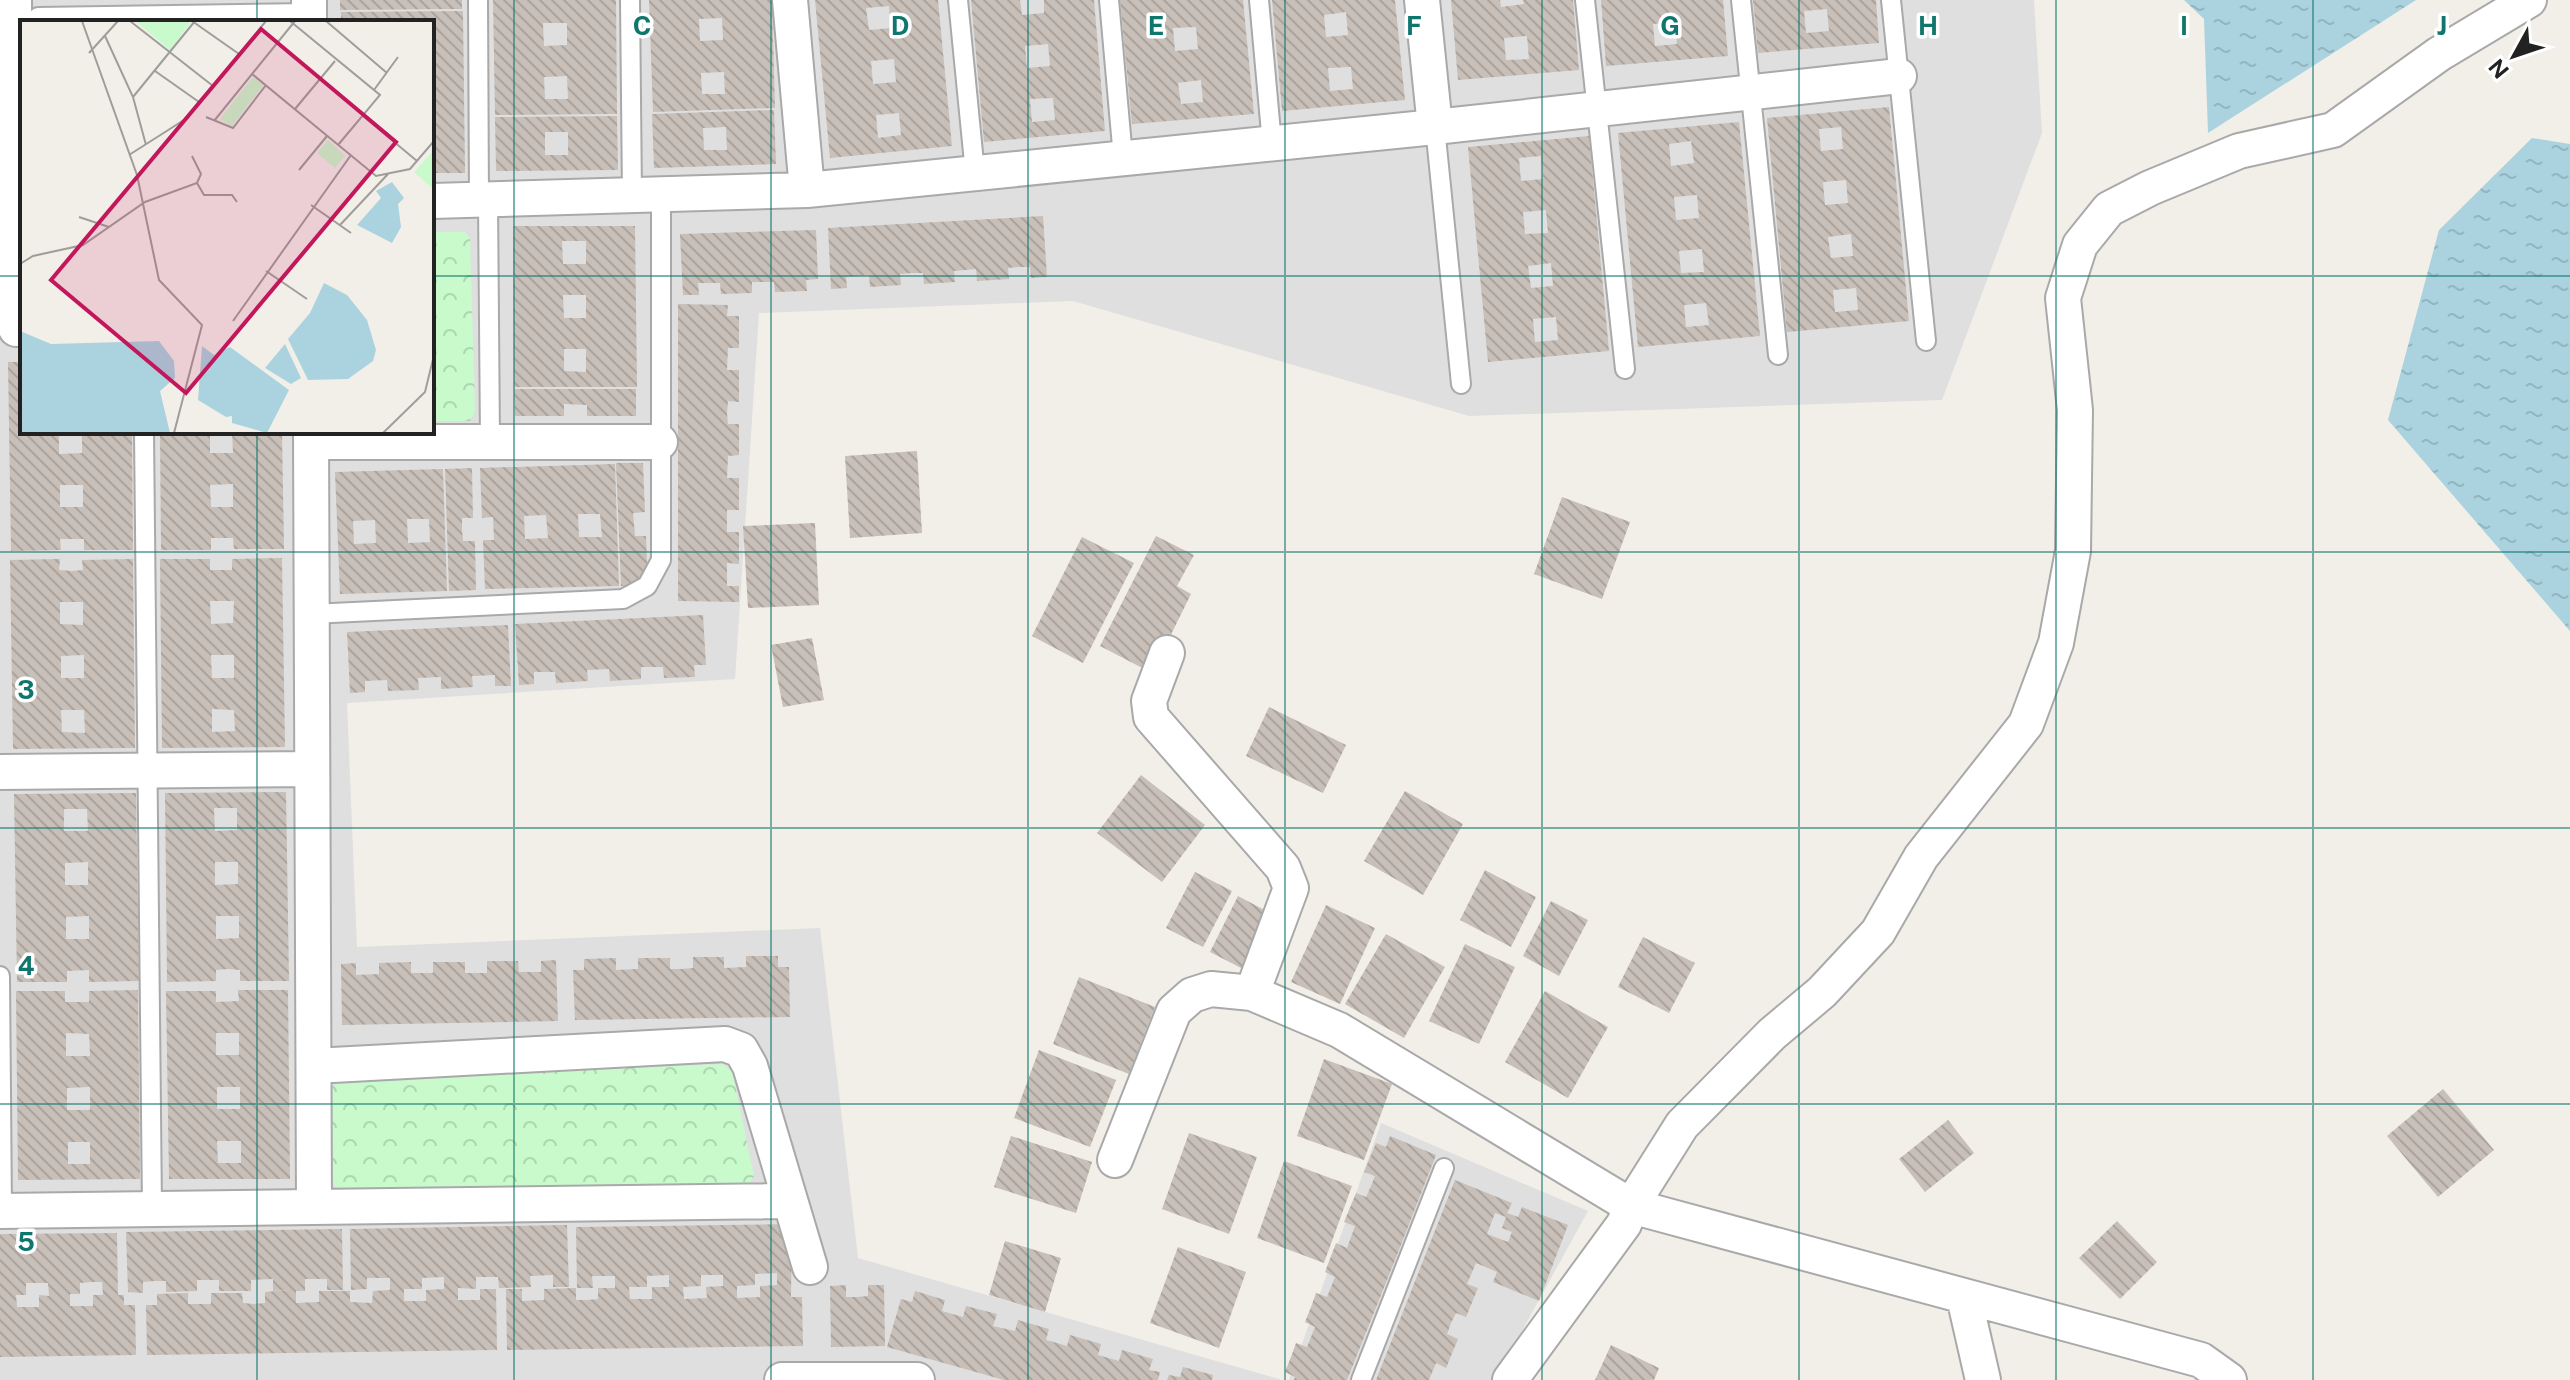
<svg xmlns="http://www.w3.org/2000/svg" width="2570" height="1380" font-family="'Public Sans',sans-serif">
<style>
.residential{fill:#e0dfdf;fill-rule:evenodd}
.park{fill:url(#park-crowns)}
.water{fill:url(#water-ripples)}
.building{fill:url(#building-back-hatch);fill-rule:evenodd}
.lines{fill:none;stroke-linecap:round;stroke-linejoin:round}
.service-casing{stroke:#a9a9a9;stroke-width:22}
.minor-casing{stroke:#a9a9a9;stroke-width:38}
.service{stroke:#fff;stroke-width:18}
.minor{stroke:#fff;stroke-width:34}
.grid{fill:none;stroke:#0f766e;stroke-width:2;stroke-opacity:0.55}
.inset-road{fill:none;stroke:#9f9d99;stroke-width:2}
.view{fill:#c2185b;fill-opacity:0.15;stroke:#c2185b;stroke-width:4}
.inset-edge{fill:none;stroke:#222;stroke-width:4}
.grid-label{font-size:26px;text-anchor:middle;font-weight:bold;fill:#0f766e;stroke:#fff;stroke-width:7;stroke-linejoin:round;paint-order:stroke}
</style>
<defs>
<pattern id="park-crowns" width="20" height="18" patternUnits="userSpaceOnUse" patternTransform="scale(2)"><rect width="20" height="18" fill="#c8facc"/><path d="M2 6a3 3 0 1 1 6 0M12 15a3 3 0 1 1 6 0" fill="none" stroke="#acd6af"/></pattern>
<pattern id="water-ripples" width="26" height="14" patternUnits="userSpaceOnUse" patternTransform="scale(2)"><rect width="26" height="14" fill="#aad3df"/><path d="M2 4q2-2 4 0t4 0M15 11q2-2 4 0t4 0" fill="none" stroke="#92b5bf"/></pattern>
<pattern id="building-back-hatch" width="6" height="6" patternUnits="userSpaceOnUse" patternTransform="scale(2)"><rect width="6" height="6" fill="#c7bfb8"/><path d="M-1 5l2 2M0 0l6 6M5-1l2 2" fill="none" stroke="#aba49e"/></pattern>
</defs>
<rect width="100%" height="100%" fill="#f2efe9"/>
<path class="residential" d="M0,0h2034l8,133 -100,267 -473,16 -396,-115 -314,12 -24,366 -388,24 10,244 463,-19 38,330 424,122h-1282zM22,22h410v410h-410z
M1381,1123l207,88 -93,169h-206z"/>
<path class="park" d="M432,232h33l5,6 5,173 -5,10h-38z
M722,1064l10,7 22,105 -5,8 -412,4 -8,-7 3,-93 6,-8z"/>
<path class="water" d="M2184,0h232l-208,133 -4,-114z
M2532,138l38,6v487l-182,-211 51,-190z"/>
<path class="building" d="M340,0h122v9l-122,1z
M493,0h123l1,114 -122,1zM543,23h24v22l-23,1zM567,76l1,23h-23l-1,-22z
M649,0h123l3,108 -122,4zM722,18l1,22 -23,1 -1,-22zM724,72l1,22h-23l-1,-21z
M815,0h123l14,146 -122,12zM889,6l2,22 -22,2 -3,-22zM894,59l2,23 -23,2 -2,-23zM899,113l2,22 -23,3 -2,-23z
M971,0h49l2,15 22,-2v-13h50l11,131 -121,11zM1048,44l2,22 -23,2 -2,-22zM1053,98l2,22 -23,2 -2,-23z
M1120,0h123l11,114 -122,10zM1196,27l2,22 -23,2 -2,-23zM1201,80l2,22 -22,2 -3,-21z
M1272,0h123l10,100 -123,11zM1346,12l2,23 -22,2 -2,-22zM1351,67l2,22 -23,2 -2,-23z
M1451,0h49l1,7 23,-3 -1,-4h50l6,70 -121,10zM1527,36l2,23 -23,1 -2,-22z
M1601,0h122l5,56 -122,10zM1675,22l2,22 -22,2 -2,-22z
M1753,0h123l3,43 -121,10zM1827,9l2,22 -23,2 -2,-22z
M463,11l2,162h-33v-151h-91v-10z
M1889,107l20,214 -122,11 -20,-214zM1841,127l2,22 -22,2 -2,-22zM1846,180l2,23 -23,2 -2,-23zM1851,234l2,22 -22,2 -3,-21zM1856,288l2,22 -23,2 -2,-22z
M774,110l2,54 -122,4 -2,-54zM726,127l1,23h-23l-1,-22z
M617,116l1,54 -122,1 -1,-54zM545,132h23v23h-23z
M1739,122l21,214 -122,11 -20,-214zM1691,141l3,22 -23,3 -2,-22zM1697,195l2,23 -23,2 -2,-23zM1702,249l2,23 -23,1 -2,-22zM1706,303l3,22 -23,2 -2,-22z
M1589,136l20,215 -121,11 -20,-215zM1541,156l2,23 -22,2 -2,-23zM1546,210l2,23 -23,1 -2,-22zM1551,263l2,23 -22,2 -3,-22zM1556,317l2,23 -23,2 -2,-23z
M1043,216l4,61 -16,1 -1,-11h-11l-11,1 1,11 -32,2 -1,-12 -22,2 1,11 -31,2 -1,-11h-11l-12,1 1,11 -31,2 -1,-12 -11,1 -12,1 1,11 -16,1 -3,-61z
M513,226h122l2,161h-123zM562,241h24v23h-23zM563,295h23v23h-22zM564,349h22v23l-22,-1z
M816,230l2,49 -12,1 1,11 -32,1 -1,-10h-22v11l-31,1 -1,-11h-22l1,12h-16l-3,-61z
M678,304l50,1 -1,11h12v32h-11l-1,22h12v32l-11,-1 -1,12 1,11h11v31l-11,1 -1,22h12v32h-12v22h12v32l-12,-1v23h12v16l-61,-1z
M8,362h14v70h37v22l23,-1v-21h50l1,118h-49v-11h-24l1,11 -50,1zM60,485h23v22h-23z
M514,389h122v27h-49v-11l-23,-1v12h-49z
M160,432h50v21h23l-1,-21h50l2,117h-50l-1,-11h-22v12h-50zM233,484v23h-22l-1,-22z
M917,451l5,82 -72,5 -5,-82z
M616,463h27l2,49 -12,1 2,23h11l2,49 -27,1z
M615,464l4,122 -134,3 -2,-49h11l-1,-23 -11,1 -2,-50zM578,514h22l2,23h-23zM546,515l2,23 -23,1 -1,-23z
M472,468l1,50h-11v11l1,12h12l1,49 -27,1 -4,-122z
M443,469l4,122 -107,3 -5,-122zM407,519h22l1,23 -22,1zM375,520l1,23 -22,1 -1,-23z
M1562,497l68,25 -28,77 -68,-25z
M815,523l4,82 -71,3 -5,-82z
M1156,536l38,19 -17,31 14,8 -39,79 -52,-27z
M1082,537l52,26 -51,100 -51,-27z
M282,558l3,189 -123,1 -2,-189h50v11h22v-11zM210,601h24l-1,22 -22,1zM211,655h23v23h-22zM212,709l22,1 1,21 -23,1z
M60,559l-1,11 13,1 11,-1 -1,-10 51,-1 2,189 -122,1 -3,-189zM60,602h23v23l-23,-1zM84,655v23h-23v-22zM61,710h23l1,23 -23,-1z
M703,615l3,50h-12l1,12 -31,1 -1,-11h-22v12l-31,2 -1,-12 -22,1 1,11 -32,2 -1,-11h-21v12l-15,1 -4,-61z
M508,625l3,61h-16v-11l-23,1 1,11 -32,2v-12l-23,1 1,12 -31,1 -1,-11 -22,1v11l-15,1 -3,-61z
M812,638l12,62 -41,7 -12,-62z
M1269,707l77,38 -23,48 -77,-37z
M1141,775l64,50 -43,57 -65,-49z
M1405,791l58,33 -40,71 -59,-34z
M286,792l3,189h-49v-11l-12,-1 -12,1v11l-49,1 -2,-189zM214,808h23v22l-22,1zM215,862h23v22l-23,1zM216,916h23v22l-23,1z
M136,793l3,188 -50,1v-12l-22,1v11h-50l-3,-188zM64,809h23l1,22h-24zM88,862v23h-23v-22zM89,916v23h-23v-22z
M1485,870l51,27 -25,50 -51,-27z
M1195,872l37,19 -29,56 -37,-19z
M1238,896l38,20 -29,55 -37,-19z
M1551,901l37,19 -29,56 -36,-20z
M1326,905l49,23 -35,76 -49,-22z
M1386,934l59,33 -41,71 -59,-34z
M1643,937l52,26 -26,50 -51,-26z
M1465,944l50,23 -36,77 -50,-23z
M746,956h32v11h11l1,50 -215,3 -2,-50h11v-11l32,-1v12l22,-1v-11h32v11h11l12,-1v-11h31v11l22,-1z
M556,960l2,61 -216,4 -1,-61 15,-1v12l23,-1v-11l32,-1v11h22v-11h32v11h22v-12h31l1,11h22v-11z
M1079,977l76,30 -26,67 -76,-30z
M138,990l2,189 -122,1 -2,-189h49v11h24v-11zM66,1033l23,1 1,22h-24zM90,1087v23h-23v-22zM68,1142h22v22h-22z
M238,990h50l2,189h-121l-3,-188h50v11l23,-1zM216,1033h23v22h-23zM217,1087h23v22h-23zM217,1141h24v22h-23z
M1545,991l63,36 -40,71 -63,-36z
M1039,1050l77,30 -26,67 -76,-29z
M1324,1059l68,25 -28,76 -67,-24z
M2443,1089l51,61 -56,47 -51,-61z
M1948,1120l26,33 -49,39 -26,-33z
M1189,1133l68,24 -28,77 -67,-25z
M1011,1136l81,26 -16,51 -82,-26z
M1390,1136l46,19 -39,100 -50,125h-53l1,-3 -10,-5 6,-15 5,-14 11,4 8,-20 -10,-5 6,-15 5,-14 11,4 8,-20 -10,-5 11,-29 11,5 8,-22 -11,-4 12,-29 10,4 5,-11 4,-10 -11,-4 12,-29 10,4z
M1284,1161l68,25 -28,77 -67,-25z
M1455,1180l57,23 -5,10 11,4 4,-10 46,18 -29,76 -46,-19 4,-10 -21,-9 -9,21 11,4 -12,29 -10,-4 -5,10 -4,11 11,5 -12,29 -10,-5 -7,17h-53zM1495,1213l11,4 -4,11 10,4 -4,10 -21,-8z
M2117,1221l40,41 -37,37 -41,-41z
M792,1224l-1,73h11l1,49 -296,4 -1,-61h16v12l22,-1v-11l32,-1v12h11l11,-1v-11h17v-12h-23l1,12h-16l-1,-61zM777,1273v12l-17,1v11l-23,1v-12l18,-1v-11zM669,1275v12h-17v12h-22l-1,-12h18v-11zM701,1275h22v11l-17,1 1,11 -23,1 -1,-12 18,-1z
M567,1225l2,62h-16v-12l-23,1 1,11 -32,1 -1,-11h-22v12l-18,-1v12h22v-11h16l1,61 -350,5 -1,-50h11v-11l31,-1v11h23v-11h31l1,10 11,1 11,-1v-11l24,-2 -16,1v-12l-22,1v11h-32v-11h-22v11l-31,1v-11h-12l-11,1v11l-15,-1 -2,-60 216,-3 1,61h-16v-11h-22v12h-9v12l23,-1v-11h31v11l22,1 1,-12 17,-1v-12h-23v11l-16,1 -1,-61zM444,1277v12l-18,1v11h-22v-12h18v-11z
M117,1233l1,62h6v10h11l1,50 -136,2v-123zM92,1282h10l1,13h-10v11h-23v-12h10v-11zM26,1283h22l1,13 -10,-1v12h-22l-1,-12h10z
M1005,1241l56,17 -16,54 -56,-17z
M1178,1247l68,25 -27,76 -69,-25z
M846,1285v12h11l11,-1v-11h16l1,61 -54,1 -1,-61z
M915,1291l30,9 -3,11 21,6 3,-11 31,8 -4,12 22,5 3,-11 31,9 -3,11 11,3 10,3 3,-11 31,9 -3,11 21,6 3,-11 31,9 -4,11 11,2 -2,8h-154l-117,-33 14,-48 11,3z
M1611,1345l48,23 -5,12h-59z
M1183,1367l30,8 -1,5h-45l2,-5 11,2z"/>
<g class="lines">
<defs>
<path id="service" d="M478,0l1,200
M630,0l2,195
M958,0l17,173
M1109,0l14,158
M1259,0l13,144
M1585,0l40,369
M1741,0l37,355
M1891,0l35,341
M38,17l271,-4
M1435,127l26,257
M488,200l2,241
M144,432l8,777
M311,614l312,-15 24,-13 14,-26v-366
M0,976l2,235
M1361,1380l83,-212"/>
<path id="minor" d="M14,0l2,329
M309,0v22
M790,0l17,190
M1422,0l13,127
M432,201l375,-11 628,-63 464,-51
M311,432l3,775
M311,442h349
M1167,653l-18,48 2,16 132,151 8,20 -39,105
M0,772l312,-3
M314,1066l411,-22 16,6 9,16 60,201
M1115,1160l59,-149 18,-16 19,-6 41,4 87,37 292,176 570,154 28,20
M0,1211l790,-10
M1964,1297l19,83
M782,1380h135
M1510,1380l114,-156 7,-18 51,-81 90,-91 50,-42 56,-60 43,-75 105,-133 30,-81 17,-92 2,-141 -12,-112 17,-53 29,-36 41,-21 89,-37 94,-21 106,-76 90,-54"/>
</defs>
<use href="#service" class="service-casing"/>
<use href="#minor" class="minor-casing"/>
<use href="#service" class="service"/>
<use href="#minor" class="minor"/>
</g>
<path class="grid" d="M257,0v22M514,0v1380M771,0v1380M1028,0v1380M1285,0v1380M1542,0v1380M1799,0v1380M2056,0v1380M2313,0v1380M0,276h22M432,276h2138M257,432v948M0,552h2570M0,828h2570M0,1104h2570"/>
<g transform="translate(20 20)">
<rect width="414" height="414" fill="#f2efe9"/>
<path d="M115,1h53l2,2 -20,27zM233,57l10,8 -31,41 -12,-7zM308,120l17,16 -10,12 -18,-15zM414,130v40l-20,-18z" fill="#c8facc"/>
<path d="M372,162l12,16 -6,6 3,23 -9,16 -35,-18 24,-27 -5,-7zM304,263l23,12 20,25 9,30 -3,11 -25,18 -40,1 -20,-41 22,-26zM0,311l31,13 108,-3 15,20 1,17 -15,13 10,42h-150zM265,324l16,34 -10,6 -26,-16zM182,326l12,9 16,-8 59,43 -22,43 -35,-10v-7l-6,1 -28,-17z" fill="#aad3df"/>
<path class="inset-road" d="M62,1l55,154 22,105 43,45 -28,108M110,1l83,65M172,1l47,33M270,1l90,74 -42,50M306,1l61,52M85,16l28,61 13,48M69,33l29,-32M135,51l44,31M232,54l124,102 34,-7 24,-28M354,70l24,-33M113,77l62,-76M275,89l40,-48M343,96l54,45M186,97l27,11 33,-43M194,101l81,-100M109,135l58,-37 79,-97M279,150l28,-34M177,163l7,12h28l5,7M291,185l40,28M59,197l30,10M320,205l48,-51M0,244l13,-8 50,-11 62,-43 52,-19 4,-9 -9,-18M246,251l41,28M213,301l118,-166M363,413l42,-41 9,-37"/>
<path class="view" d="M241,9l135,113 -210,251 -135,-113z"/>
<rect width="414" height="414" class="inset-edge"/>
</g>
<g class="grid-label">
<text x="642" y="35">C</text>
<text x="900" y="35">D</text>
<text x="1156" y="35">E</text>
<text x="1414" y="35">F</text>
<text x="1670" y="35">G</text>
<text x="1928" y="35">H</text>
<text x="2184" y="35">I</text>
<text x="2442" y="35">J</text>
<text x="26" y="699">3</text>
<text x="26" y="975">4</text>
<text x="26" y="1251">5</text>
</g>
<g transform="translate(2514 56) rotate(230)" stroke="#ffffff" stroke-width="6" paint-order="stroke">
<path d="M0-6L14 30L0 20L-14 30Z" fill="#222222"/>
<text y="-12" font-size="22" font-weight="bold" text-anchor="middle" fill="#222222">N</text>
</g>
</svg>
